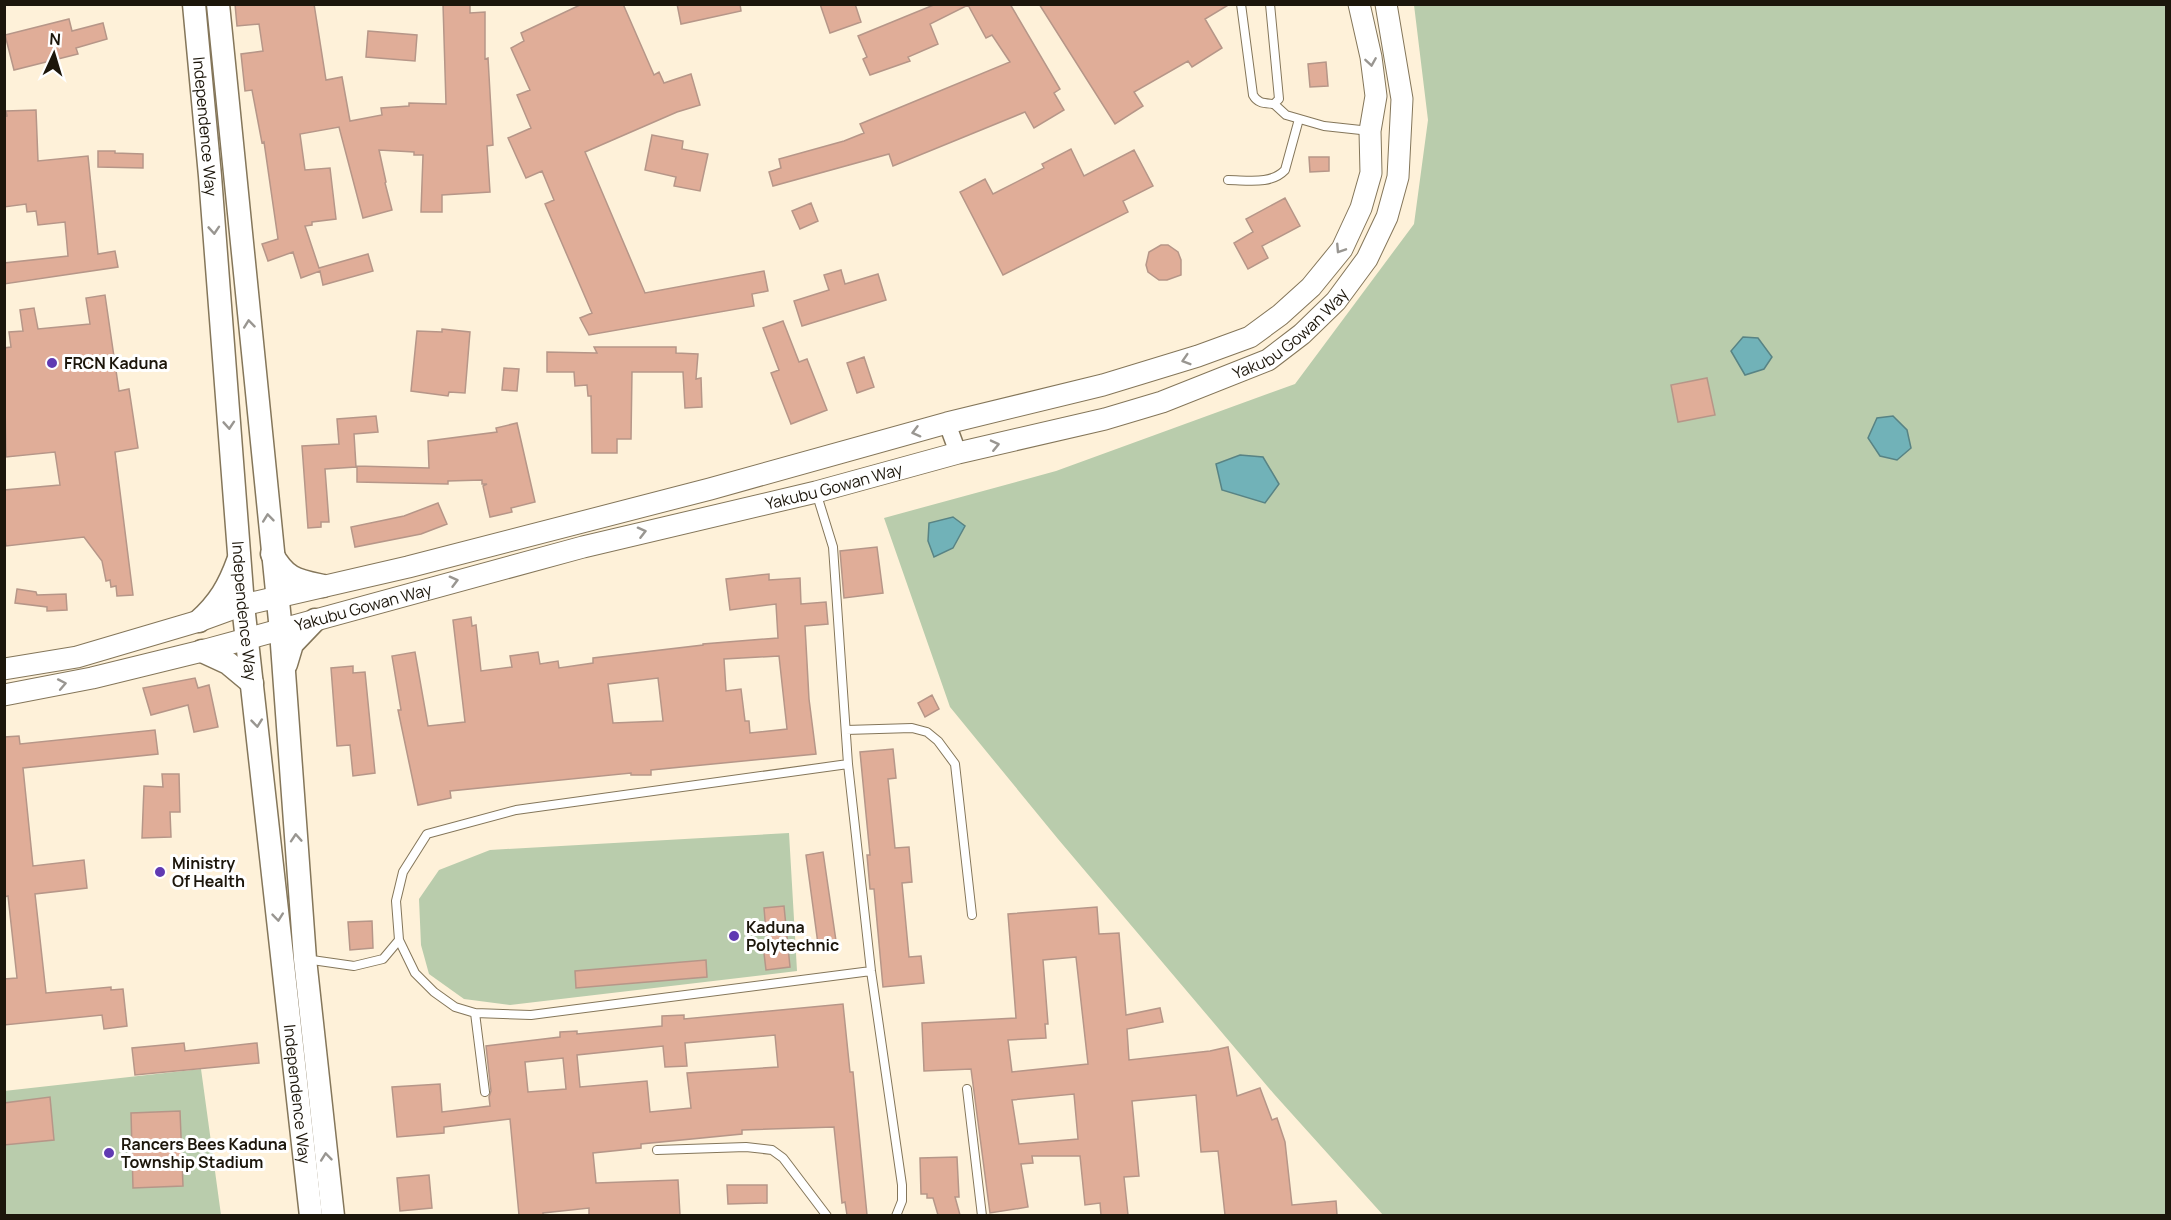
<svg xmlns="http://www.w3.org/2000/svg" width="2171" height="1220" font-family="Manrope,sans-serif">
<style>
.green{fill:#b9ccac}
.water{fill:#71b2b8;stroke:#588384;stroke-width:1.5}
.building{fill:#e0ad98;stroke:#b69688;stroke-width:1.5;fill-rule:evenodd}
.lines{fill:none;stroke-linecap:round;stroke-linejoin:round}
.service-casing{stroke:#84765a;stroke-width:10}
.minor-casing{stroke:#84765a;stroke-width:19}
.tertiary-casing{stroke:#84765a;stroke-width:23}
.secondary-casing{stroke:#84765a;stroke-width:25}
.service{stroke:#fff;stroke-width:8}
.minor{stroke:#fff;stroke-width:16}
.tertiary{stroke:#fff;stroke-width:21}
.secondary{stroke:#fff;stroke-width:22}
.oneway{stroke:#999691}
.poi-dot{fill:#603ab2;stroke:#fff;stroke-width:2}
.labels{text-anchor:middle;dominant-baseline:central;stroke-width:6;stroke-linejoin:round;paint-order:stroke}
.street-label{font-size:16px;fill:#1c160b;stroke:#fff}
.poi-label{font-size:16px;font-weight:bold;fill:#1c160b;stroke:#fff;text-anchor:start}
</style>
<rect width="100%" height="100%" fill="#fef1d9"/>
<path class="green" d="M1414,5h752v1210h-783l-109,-121 -216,-255 -108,-132 -66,-189 172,-47 239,-87 119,-160 14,-104z
M789,833l8,138 -287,34 -46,-6 -35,-25 -8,-29 -2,-46 20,-29 51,-20z
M201,1069l20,146h-216l-1,-124z"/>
<path class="water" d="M1743,337l15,1 14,19 -8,12 -19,6 -14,-24z
M1893,416l14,14 4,18 -14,12 -17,-4 -12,-18 9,-20z
M1240,455l23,2 16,27 -14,19 -43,-13 -6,-26z
M953,517l12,9 -12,22 -19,9 -6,-16 1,-18z"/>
<path class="building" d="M235,4h79l12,76 16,-3 8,44 32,-6 -1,-7 28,-2v-3l37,1 -3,-100h27v9l15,-1v47l3,-1 5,87 -6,1 3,46 -48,3v17h-21l2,-57h-9v-3l-35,-2 7,32 -1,1 7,27 -29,8 -24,-91 -39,7 5,36 25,-2 6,51 -24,3v3l-7,1 14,42 49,-14 5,17 -50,14 -3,-14 -19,7 -8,-26 -25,9 -6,-17 16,-5 -14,-97 -2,1 -10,-53 -7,1 -4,-37 22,-3 -4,-27 -22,2z
M582,4h41l31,71 5,-3 5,11 27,-9 9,31 -23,7 -92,40 60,141 119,-22 4,20 -16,3 2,12 -165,29 -9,-17 12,-5 -47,-109 9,-4 -12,-29 -16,7 -18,-40 23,-10 -14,-33 13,-5 -19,-42 13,-7 -3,-8z
M677,4h63l1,7 -60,13z
M820,4h35l6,18 -31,11z
M936,4h74l50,85 -6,4 10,17 -30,18 -9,-16 -132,54 -4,-12 -116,32 -4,-14 12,-4 -2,-9 65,-18 20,-8 -4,-9 150,-62 -18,-27 -6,3 -18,-33 -38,19 8,20 -30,13 2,4 -40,14 -7,-16 4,-2 -9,-21z
M1039,4h191l-25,15 17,29 -30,19 -4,-6 -54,31 9,14 -28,18z
M69,19l3,12 31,-8 4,16 -31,9 2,6 -64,16 -9,-35z
M368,31l49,4 -2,26 -49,-4z
M1326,62l2,24 -18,1 -2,-23z
M36,110l2,51 50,-5 10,98 17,-3 3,16 -114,17v-21l64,-7 -3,-34 -27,3 -2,-14 -9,1 -1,-8 -22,3v-90l3,-1 -1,-5z
M652,135l31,6 -1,8 26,5 -8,37 -26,-5 2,-9 -31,-7z
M1071,149l13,27 50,-26 19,36 -30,15 5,11 -125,63 -43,-83 25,-13 8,15 51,-26 -2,-4z
M98,151h17v2l28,1v14l-45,-1z
M1309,157h20v14l-19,1z
M1285,198l15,28 -38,20 6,12 -20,11 -14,-26 19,-11 -7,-13z
M811,203l7,18 -18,8 -8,-18z
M1161,245h7l10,7 3,8v15l-14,5h-8l-11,-8 -2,-7 3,-13z
M841,270l4,14 33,-10 8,26 -84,26 -8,-25 35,-11 -5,-15z
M105,295l14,96 10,-2 9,59 -23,4 18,143 -16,1 -1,-10 -5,1 -1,-7 -4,1 -4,-20 -18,-24 -78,9 -2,-13v-43l56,-5 -5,-33 -49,5 -2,-109 7,-1 -2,-15 14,-1 -3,-21 14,-2 4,21 52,-5 -4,-26z
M783,321l16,41 8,-3 20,51 -36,14 -20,-51 8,-3 -16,-42z
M442,329l28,3 -5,61 -16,-1 -1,4 -37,-5 6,-60 25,1z
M594,347h82v6l22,1 -2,25 5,-1 1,29 -17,1 -2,-36h-51l-1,67h-14v14h-25l-1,-57h-3l-1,-11 -12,1 -1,-14h-27v-20l50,1z
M864,357l10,30 -17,6 -10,-30z
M504,368l15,1 -2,22 -15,-1z
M1707,378l8,37 -37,7 -7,-37z
M376,416l2,16 -24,2 2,33 -31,2 4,53h-8v5l-13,1 -6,-82 37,-2 -2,-25z
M517,423l18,79 -24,6 1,4 -22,5 -7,-31 4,-2h-5v-4l-34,1v3l-91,-2v-16l72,2 -1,-27 69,-9 -1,-4z
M438,503l9,21 -26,10 -66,13 -4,-20 53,-11z
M877,547l6,46 -39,5 -4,-47z
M769,574v6l31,-2 1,26 25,-2 2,22 -23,2 4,73 7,55 -165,16v5h-20v-2l-181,18 1,7 -33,7 -20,-95h3l-9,-54 23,-4 13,74 37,-4 -12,-102 18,-3 1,9 4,-1 5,46 31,-4 -2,-11 28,-4 2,12 18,-3 1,7 34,-5v-5l110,-13v-1l75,-6 -2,-34 -46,6 -4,-31zM779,656l8,73 -37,4 -1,-12h-4l-4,-32 -15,2 -2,-32zM658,678l5,43 -50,2 -5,-39z
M17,589l19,3 1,3 29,-1 1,16 -20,1v-4l-32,-4z
M353,666v7l12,-1 10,101 -22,3 -3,-31 -13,1 -6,-78z
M195,678l3,10 11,-3 9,42 -24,5 -6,-27 -37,10 -8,-27z
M932,695l7,14 -14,8 -7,-14z
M155,730l3,24 -135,14 10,98 51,-6 3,28 -52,6 11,99 65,-6v3l12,-1 4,37 -23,3 -2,-14 -98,10v-46l13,-1 -9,-82 -4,1v-160l15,-1 1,8z
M893,749l3,29 -8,1 7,69 14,-1 3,35 -10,1 7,74 12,-1 3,27 -41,4 -9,-98h-4l-3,-34h3l-10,-103z
M162,774h17l1,38h-10l1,25 -29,1 2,-52 19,1z
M823,852l13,89 -18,3 -12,-89z
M784,906l6,61 -24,3 -3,-25 4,-1 -3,-36z
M1097,907l2,27 20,-1 7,82 34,-7 3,14 -36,7 2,31 81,-9 18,-4 9,49 23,-8 12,32 5,-2 8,24 7,63 44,-4 1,14h-112l-7,-64 -17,1 -5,-57 -64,6 7,75 -15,1 4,38h-27l-1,-12 -15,2 -5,-49h-48l1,7 -12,1 7,43 -38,6 -19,-144 -47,2 -2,-48 94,-5 -8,-104zM1076,957l12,107 -76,8 -4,-32 38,-2 -1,-14h3l-5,-64zM1074,1094l4,45 -59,5 -7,-44z
M372,921l1,27 -23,2 -2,-28z
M706,960l1,17 -131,11 -1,-17z
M843,1004l7,68h3l14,143h-20l-2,-13 -3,1 -8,-76 -92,3v4l-101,10v4l-48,5 3,30 82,-3 2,35h-91v-7l-46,5v2h-24l-9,-96 -66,8v6l-47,4 -5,-50 48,-3 2,28 48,-6 -1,-9 2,-6 -5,-45 74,-9v-5l17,-1v3l85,-8v-10l22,-1v4zM775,1035l3,32 -91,6 4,35 -41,4 -3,-31 -67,6 -3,-32 86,-9 2,21 22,-1 -2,-23zM563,1058l3,31 -38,3 -3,-30z
M184,1043l1,8 72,-8 2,20 -124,12 -3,-27z
M50,1097l4,43 -50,5v-42z
M180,1111l3,75 -50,2 -2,-75z
M957,1157l2,40h-4l5,18h-22l-5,-17h-6v-4h-6l-1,-36z
M429,1175l3,33 -32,3 -3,-33z
M727,1185h40v18l-39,1z"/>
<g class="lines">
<defs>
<path id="service" d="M1241,4l12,91c5,9 12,8 21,9
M1270,4l9,95 -5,5 12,11 38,11 46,5
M1228,180c19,0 43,5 57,-10l14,-51
M816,492l17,55 15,217 23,207 31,214v16l-6,15
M846,730l66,-2 15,4 11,9 17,23 17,151
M399,940l16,33 19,19 21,15 20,6 56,2 340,-44
M305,959l49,7 29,-7 16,-19 -3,-39 7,-29 24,-38 89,-24 332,-46
M475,1013l10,79
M967,1089l15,127
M657,1150l89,-3 26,3 11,8 44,58"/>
<path id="minor" d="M947,423l11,30"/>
<g id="tertiary">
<path d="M4,669l73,-12 122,-36 44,-16 165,-38 302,-78 237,-66 156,-38 95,-29 52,-19 30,-22 31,-28 31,-38 19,-41 10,-35 -1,-42 6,-35 -5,-39 -12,-53"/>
<path id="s1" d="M4,695l88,-17 110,-27 381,-104 233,-55 142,-39 147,-34 57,-17 106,-42 34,-26 34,-33 31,-42 20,-42 11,-40 4,-78 -16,-95"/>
</g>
<g id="secondary">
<path id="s2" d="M194,4l16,172 33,429 68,611"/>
<path d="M218,4l63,627 24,328 28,257"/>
<path d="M272,554c14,25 24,26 51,32"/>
<path d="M199,621c20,-18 30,-35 39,-60"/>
<path d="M202,651l26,12 24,20"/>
<path d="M286,664l6,-20 23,-24"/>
</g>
</defs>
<use href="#service" class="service-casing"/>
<use href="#minor" class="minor-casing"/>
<use href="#tertiary" class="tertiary-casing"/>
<use href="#secondary" class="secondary-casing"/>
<use href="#service" class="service"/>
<use href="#minor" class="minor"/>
<use href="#tertiary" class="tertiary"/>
<use href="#secondary" class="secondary"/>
</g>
<defs><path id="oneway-chevron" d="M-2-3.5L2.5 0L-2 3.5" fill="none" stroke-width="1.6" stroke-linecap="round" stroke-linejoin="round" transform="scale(1.5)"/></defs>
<g class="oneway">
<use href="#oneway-chevron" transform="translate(1371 62) rotate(81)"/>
<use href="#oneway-chevron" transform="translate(214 230) rotate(86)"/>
<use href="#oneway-chevron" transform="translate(1340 249) rotate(123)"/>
<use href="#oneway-chevron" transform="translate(249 324) rotate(-96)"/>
<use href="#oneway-chevron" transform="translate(1186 360) rotate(163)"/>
<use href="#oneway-chevron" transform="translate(229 425) rotate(86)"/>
<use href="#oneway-chevron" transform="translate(916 432) rotate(165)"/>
<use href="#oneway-chevron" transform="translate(995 445) rotate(-13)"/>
<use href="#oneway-chevron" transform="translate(268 518) rotate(-96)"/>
<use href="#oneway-chevron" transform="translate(642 532) rotate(-14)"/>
<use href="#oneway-chevron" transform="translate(454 581) rotate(-15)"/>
<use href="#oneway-chevron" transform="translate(62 684) rotate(-11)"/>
<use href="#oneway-chevron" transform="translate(257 723) rotate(84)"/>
<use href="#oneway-chevron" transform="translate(296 838) rotate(-94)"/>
<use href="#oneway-chevron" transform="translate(278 917) rotate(84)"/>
<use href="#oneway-chevron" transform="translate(326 1157) rotate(-96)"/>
</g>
<g class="poi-dot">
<circle cx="52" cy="363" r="6"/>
<circle cx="160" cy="872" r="6"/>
<circle cx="734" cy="936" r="6"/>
<circle cx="109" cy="1153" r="6"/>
</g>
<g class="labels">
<g class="street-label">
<text stroke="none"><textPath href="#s2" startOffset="123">Independence Way</textPath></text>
<text stroke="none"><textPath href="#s1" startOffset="1342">Yakubu Gowan Way</textPath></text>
<text stroke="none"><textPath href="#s1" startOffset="856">Yakubu Gowan Way</textPath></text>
<text stroke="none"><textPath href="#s1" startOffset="370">Yakubu Gowan Way</textPath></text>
<text stroke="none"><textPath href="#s2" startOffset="609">Independence Way</textPath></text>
<text stroke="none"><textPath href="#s2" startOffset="1095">Independence Way</textPath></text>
</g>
<g class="poi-label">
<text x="64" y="363">FRCN Kaduna</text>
<text x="172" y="863">Ministry<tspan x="172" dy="18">Of Health</tspan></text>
<text x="746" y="927">Kaduna<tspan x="746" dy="18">Polytechnic</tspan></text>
<text x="121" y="1144">Rancers Bees Kaduna<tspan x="121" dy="18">Township Stadium</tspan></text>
</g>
</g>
<rect width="2171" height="1220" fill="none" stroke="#1c160b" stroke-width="12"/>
<g transform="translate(54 54) rotate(4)" stroke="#ffffff" stroke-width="4.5" paint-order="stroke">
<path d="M0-4.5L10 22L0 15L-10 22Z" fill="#1c160b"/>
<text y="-9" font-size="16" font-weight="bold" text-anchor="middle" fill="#1c160b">N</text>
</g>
</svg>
